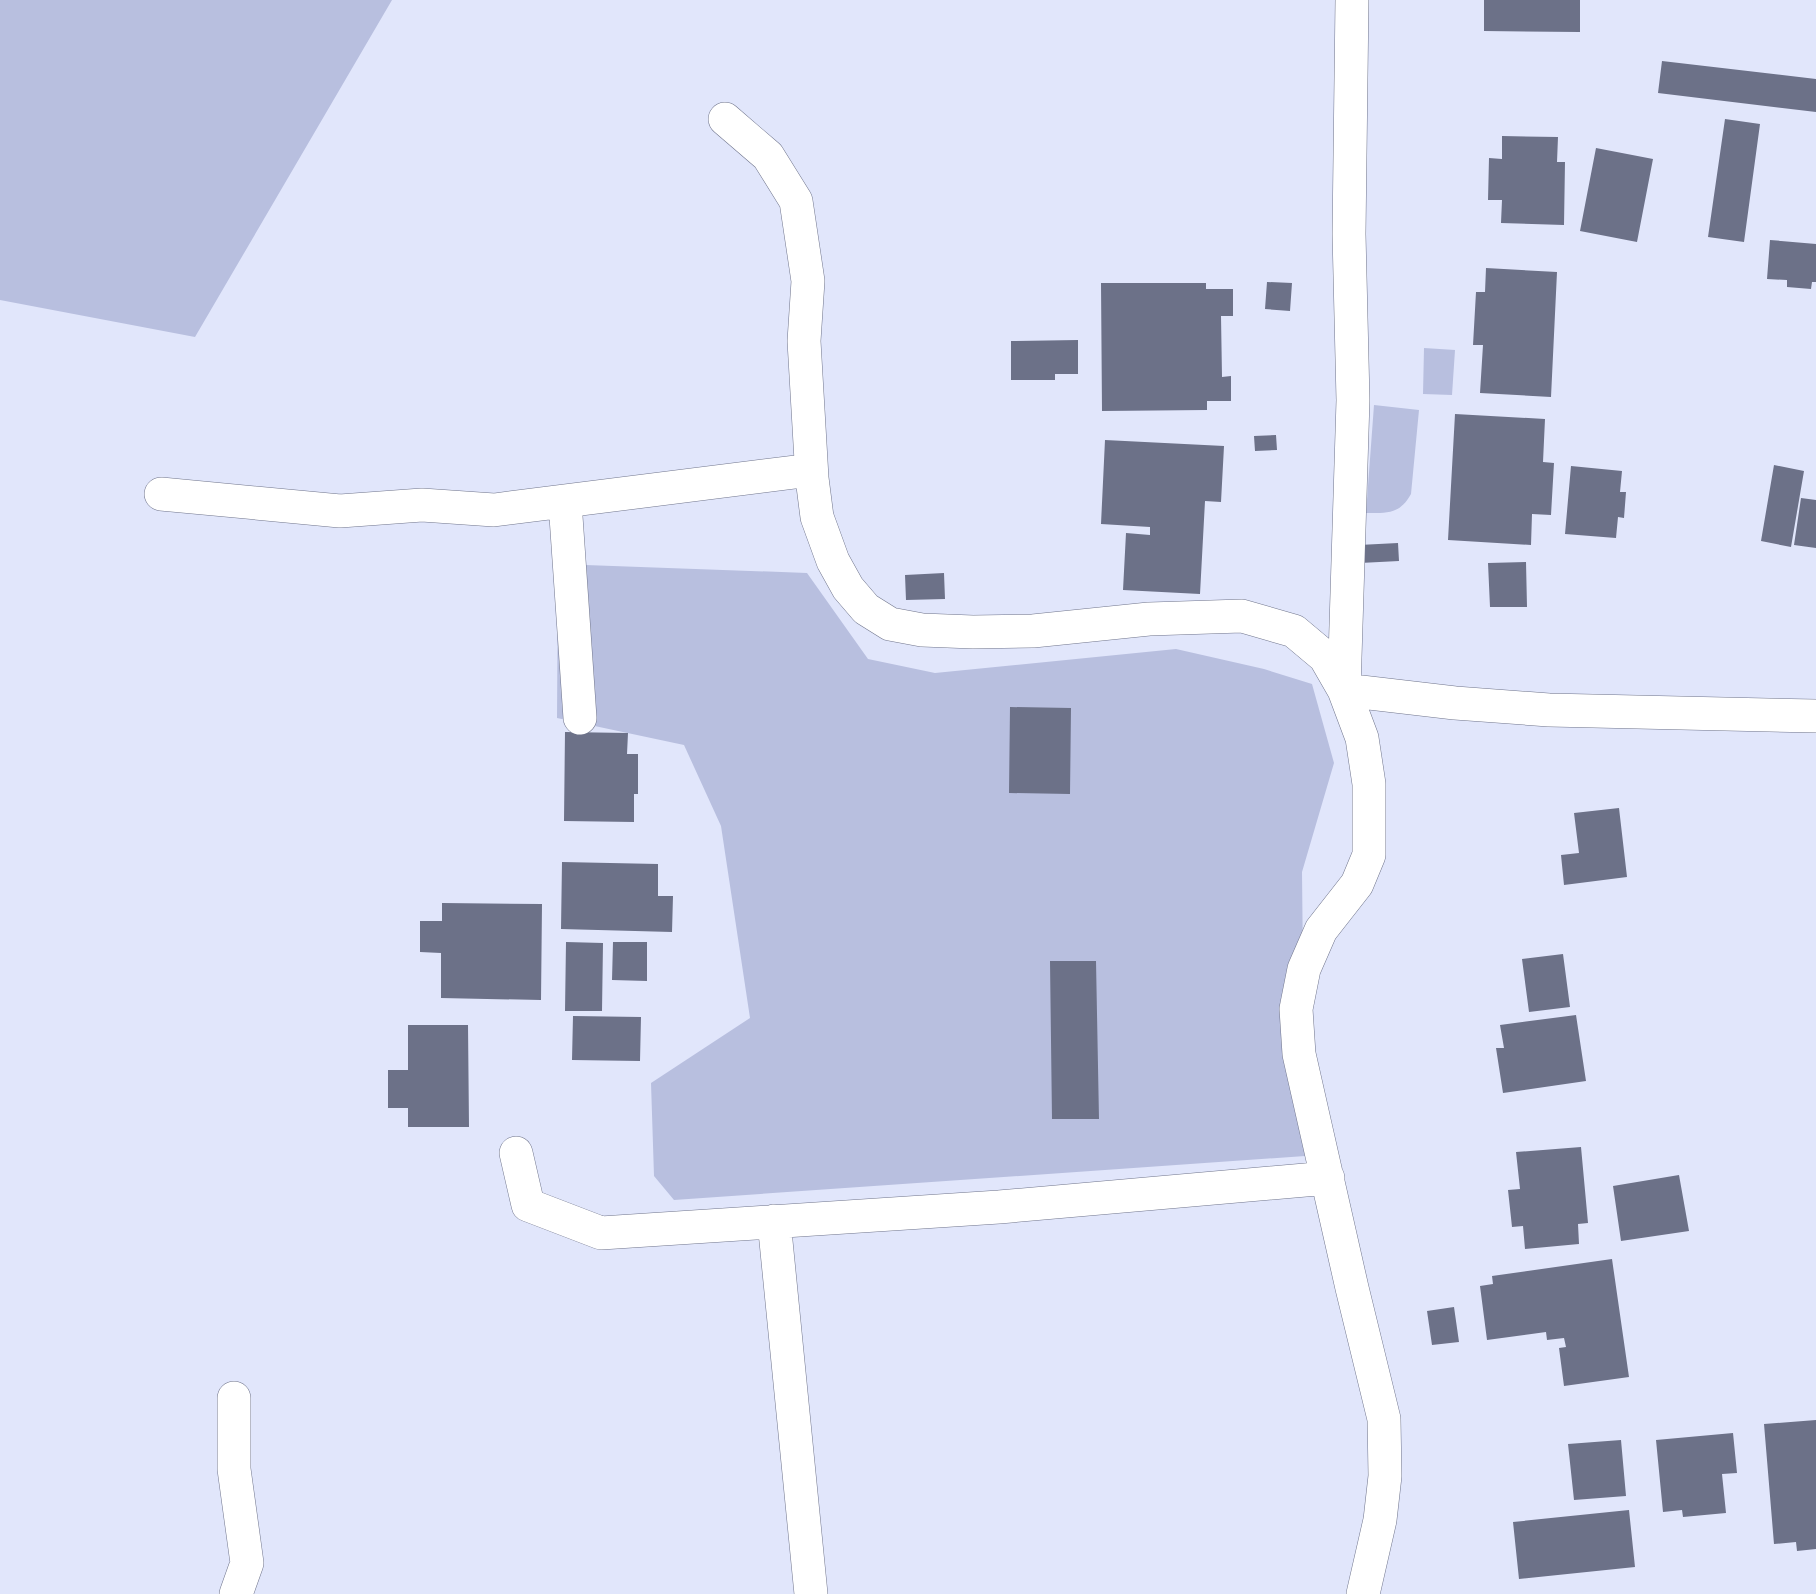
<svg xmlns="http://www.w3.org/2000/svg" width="1816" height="1594" font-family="Lato,sans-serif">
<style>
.green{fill:#b8bfdf}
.building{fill:#6c7188}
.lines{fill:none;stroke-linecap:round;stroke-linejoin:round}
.street-casing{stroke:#70758c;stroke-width:34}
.street{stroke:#fff;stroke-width:33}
</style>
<rect width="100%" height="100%" fill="#e1e6fb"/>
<path class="green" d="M0,0h392l-197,337 -195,-37z
M1424,348l31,2 -3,45 -29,-1z
M1374,405l45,5 -8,84c-11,20 -23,19 -45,19z
M558,564l249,9 61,86 67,14 241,-24 88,20 48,15 22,79 -32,109 3,284 -631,44 -20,-24 -3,-93 99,-65 -29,-192 -37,-81 -127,-27z"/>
<path class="building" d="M1484,0h96v32l-96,-1z
M1662,61l154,18v33l-158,-19z
M1725,119l35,5 -16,118 -36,-5z
M1502,136l56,1 -1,25h8l-1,63 -63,-2 1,-23h-14l1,-42 13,1z
M1596,148l57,11 -16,83 -57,-11z
M1770,240l46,4v38h-4l-1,7 -24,-2v-7l-20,-1z
M1486,268l71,4 -6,125 -71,-4 3,-48h-10l3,-53h9z
M1267,282l25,1 -2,28 -25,-2z
M1101,283h105v6h27v27h-12l1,61 9,-1v25h-24v9l-105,1z
M1078,340v34h-23v6h-44v-39z
M1455,414l90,5 -2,43 11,1 -3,52 -19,-1 -1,31 -83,-5z
M1276,435l1,15 -22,1 -1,-15z
M1105,440l119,6 -3,56 -16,-1 -5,93 -77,-4 3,-57 24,2v-8l-49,-3z
M1774,465l30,6 -13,76 -30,-6z
M1571,466l51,5 -2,21h6l-2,26 -6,-1 -2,21 -51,-4z
M1801,498l15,2v48l-22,-3z
M1398,543l1,18 -39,2 -1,-18z
M1526,562l1,45h-37l-2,-44z
M944,573l1,26 -39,1 -1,-25z
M1010,707l61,1 -1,86 -61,-1z
M565,732l63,1 -1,21h11v40h-4v28l-70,-1z
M1619,808l8,69 -63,8 -3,-30 18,-2 -5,-40z
M562,862l96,2v32h15l-1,36 -111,-3z
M442,903l100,1 -1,96 -100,-2v-45l-21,-1v-31h22z
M566,942l37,1 -1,68h-37z
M613,942h34v39l-35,-1z
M1563,954l7,53 -41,5 -7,-53z
M1050,961h46l3,158h-47z
M1576,1015l10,66 -83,12 -7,-45h8l-4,-23z
M573,1016l68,1 -1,44 -68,-1z
M408,1025h60l1,102h-61v-19h-20v-38h20z
M1581,1147l7,76 -10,1 1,20 -54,5 -2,-23 -11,1 -4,-37 12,-1 -4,-37z
M1679,1175l10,56 -68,10 -8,-55z
M1612,1259l17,118 -65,9 -5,-38 7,-1 -2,-9 -17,2 -1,-8 -59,8 -7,-54 13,-2 -1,-8z
M1454,1307l5,35 -27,3 -5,-34z
M1816,1420v129l-19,2 -1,-9 -22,2 -10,-120z
M1733,1433l4,40 -15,1 4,39 -43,4 -1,-7 -19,2 -7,-72z
M1621,1440l5,56 -52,4 -6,-56z
M1629,1510l6,57 -116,12 -6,-57z"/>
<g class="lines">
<defs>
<path id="street" d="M725,119l43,37 28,45 12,80 -4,60 8,137 5,39 16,44 15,27 18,21 24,15 32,6 51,2 60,-1 116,-12 93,-3 52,15 31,26 19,33 18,48 7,46v71l-12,29 -36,46 -17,39 -8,40 3,45 53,234 32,131 1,57 -5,44 -17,74
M161,494l179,17 82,-6 72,5 317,-40
M565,502l15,216
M1344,690l9,-290 -4,-166 3,-234
M1344,690l111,13 94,7 267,6
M516,1153l12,52 73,28 398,-26 329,-29
M774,1221l37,373
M234,1398v71l13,94 -11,31"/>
</defs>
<use href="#street" class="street-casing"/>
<use href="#street" class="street"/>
</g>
</svg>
